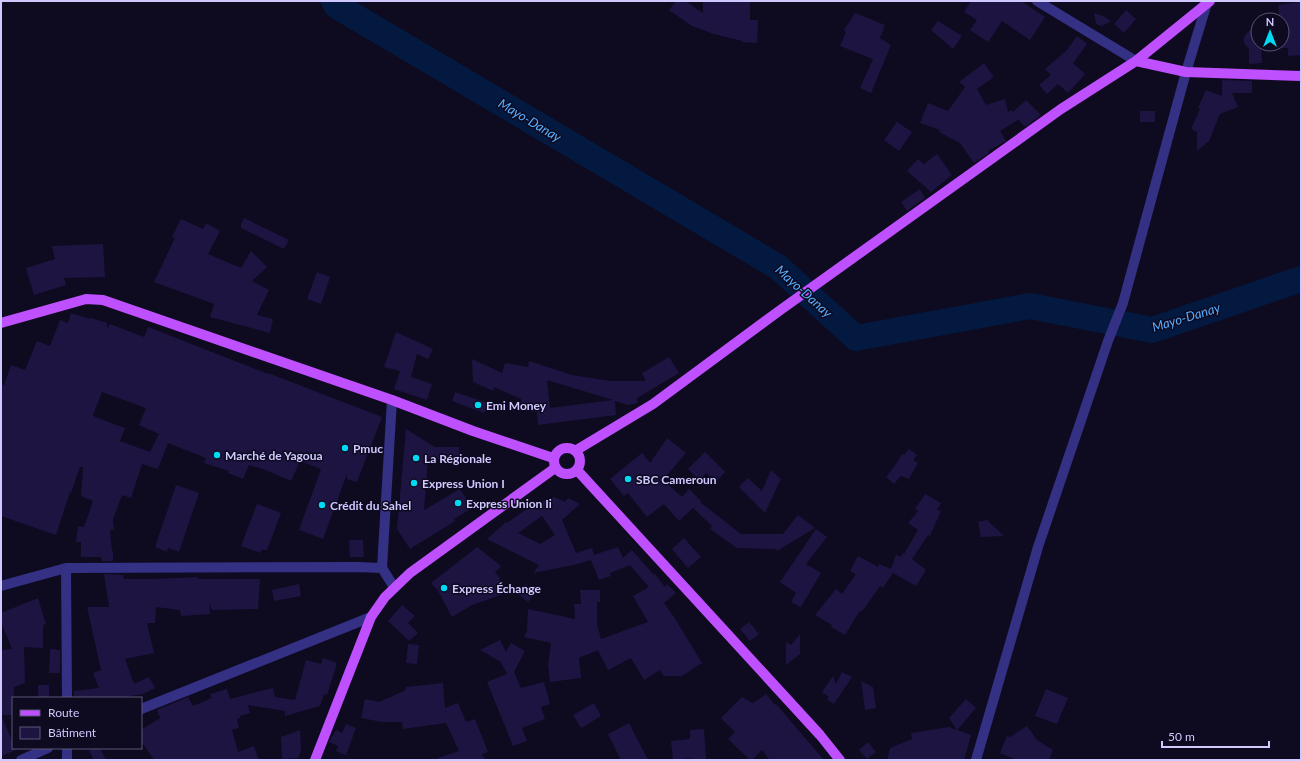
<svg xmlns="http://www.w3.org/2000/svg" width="1302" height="761" font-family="Lato,sans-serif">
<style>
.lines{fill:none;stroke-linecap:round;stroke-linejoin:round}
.river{stroke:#04193f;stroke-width:26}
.building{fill:#1e1442;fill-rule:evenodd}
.minor{stroke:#343084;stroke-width:10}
.major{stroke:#bf50ff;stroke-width:10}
.poi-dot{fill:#00d9f4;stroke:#0e0a20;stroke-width:1.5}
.labels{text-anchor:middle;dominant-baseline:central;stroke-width:3;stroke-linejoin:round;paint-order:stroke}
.poi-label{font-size:12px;font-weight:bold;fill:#cfc9ff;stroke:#0e0a20;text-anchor:start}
.water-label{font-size:13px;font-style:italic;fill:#57afff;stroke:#0e0a20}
</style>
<rect width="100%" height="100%" fill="#0e0a20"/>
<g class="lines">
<path class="river" d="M334,1l3,5 441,261 78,71 174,-32 122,24 149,-51"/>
</g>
<path class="building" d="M676,1h9l18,12v-12l47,1v18h8l-1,23 -15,-1v-1l-28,-7 -22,-8 -23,-16z
M971,1h50l24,16 -15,23 -28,-19 -14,21 -18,-12 7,-10 -13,-8z
M1300,2l1,11v42l-13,1v-8h-6v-28h-2l-2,-15z
M1126,10l10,9 -12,14 -10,-9z
M855,13l30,12 -5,13 11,7 -20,48 -11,-5 13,-29 -33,-13 6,-14 -2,-2z
M1094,13l9,3 8,5 -10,5 -3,-1 -2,-2z
M938,21l24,15 -9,13 -22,-19z
M1258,26v18h3l1,19 -13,1v-15l-5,-6v-5l2,-4 3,-3z
M1077,36l10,8 -14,19 12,11 -17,19 -10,-9 -11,10 -8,-9 12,-10 -6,-6 22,-19z
M984,63l10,14 -17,12 9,16 19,-6 3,13 4,-2 1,2 13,-12 15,15 -16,12 -8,-9 1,2 -18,11 6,10 -18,10 1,2 -15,10 -14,-20 -21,-11 1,-2 -20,-7 8,-20 20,8 17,-24 -6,-5z
M1222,80l30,1v12h-20l6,14 -18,7 -11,27 -12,10v-19l-6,-3 9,-20 -2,-1 8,-18 16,6z
M1140,111h15v11h-15z
M897,122l15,10 -13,19 -15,-11z
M937,154l15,21 -21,17 -24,-21 11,-12 6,5z
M920,189l5,9 -18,13 -6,-9z
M244,218l45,22 -5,9 -43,-21v-4z
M181,219l22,10 3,-6 14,8 -12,23 33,14 10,-17 16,16 -15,14 17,9 -12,25 16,4 -3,14 -60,-16 4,-13 -60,-22 21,-44 -3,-1z
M103,244l2,33 -41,1 2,7 -32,10 -8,-27 29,-9 -3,-13z
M317,272l13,5 -9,27 -14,-5z
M71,313l19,6 1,-1 16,5v6l3,-5 34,13 4,-10 120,47v-1l114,44 -25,65 -10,-3v-5l-24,65 -24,-9 22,-61 -21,-8 -9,20 -28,-12 -14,-4 -6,14 -15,-6 1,-2 -25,-8 2,-5 -38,-15 -10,26 -16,-5 -11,34 -9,-3 -9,24 1,11h-4l2,21h1v10h-11l-1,-4h-20v-15h-5l2,-16 6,1 9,-26 -12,-5 2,-29h-3l-9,26 -1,-1 -14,43 -55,-19v-132l3,1 7,-20 14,5 12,-29 13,5 10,-26 8,3zM102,392l44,16 -7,17 20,9 -9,18 -30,-11 5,-13 -30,-11 -2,-2z
M396,332l37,17 -5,10 -11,-5 -6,23 21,7 -5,16 -33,-11 6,-18 -16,-4z
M669,357l10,16 -42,25 1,5 -10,2 -13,-4 1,14 -78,10 -1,-13 -17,-1 1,-12 -27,-12 -1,4 -20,-9 -1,-23 30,14 3,-10 23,4 1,-6 43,14 38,6h36l-4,-8zM547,380l66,20 -63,8z
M455,392l33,11 -4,10 -32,-12z
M406,429l29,18h24l1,12h-32l-4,51 36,-21 12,19 -18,11 1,2 -45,28 -13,-20z
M667,438l19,15 -23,27 19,17 7,-8 12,12 -1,1 41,32h42l15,-19 17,13 -38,23 -1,-2 -39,-1 -27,-19 2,-3 -19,-18 -14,13 -15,-17 -17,13 -19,-24 -4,3 -14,-17 32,-26 8,10z
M909,449l8,6 -4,5 5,3 -9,16 -8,-3 -7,8 -8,-7 10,-13 6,-10 2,1z
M705,452l20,20 -9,10 -10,-9 -7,7 -11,-11z
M771,470l10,9 -16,34 -26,-26 9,-9 14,13z
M176,485l23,8 -20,59 -11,-4 -1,4 -12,-5z
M925,494l16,9 -4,7 4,1 -11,25 -2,-1 -16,24 14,11 -10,16 -23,-13 -10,15 -3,-2 -16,23 -5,3 -14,23 -14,-8 1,-2 -17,-10 21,-26 6,5 14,-20 -6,-3 8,-15 20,11 1,-3 12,5 5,-14 5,2 2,-4 1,1 14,-24 -10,-7 10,-12 -3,-2z
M554,497l11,5 3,-4 12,6 -18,16 14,33 16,-5 2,7 24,-8 5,11 9,-8 22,25 1,-1 10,13 2,-3 9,9 -12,10 10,14 28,46 -20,13h-18l-4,-6 -16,10 -13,-22 -23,12 -10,-20 -19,8 2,20 -31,4 -2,-17 3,-22 -27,-6 3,-6 1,-22 47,10 -1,-15h7l-1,-14h20v12h-3v22l4,15 47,-17 -15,-26 16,-9 -19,-22 -20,8 1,3 -12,4 -8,-20 -13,4 -45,9 6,-8 -52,-26 19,-17 1,1 25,-18 2,2 11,-7zM542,516l13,19 -15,9 -22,-11z
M257,504l24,9 -14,37h-6v3l-20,-7z
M987,520l17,16 -23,1 -3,-15z
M816,529l11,8 -21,27 15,9 -20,34 -10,-5 5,-9 -16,-11z
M684,538l17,19 -13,11 -16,-19z
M349,540h14l1,17h-14z
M477,547l24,19 -6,6 5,6 -1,1 5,15 -32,11 -20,12 -14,-26 -7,-8z
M104,574l19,1 1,4h29l45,-2v2h62l-2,30 -46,1 -3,-7 1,11 -29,2 -1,-6 -24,-3 -1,16h-8l7,30 -29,6 9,25 15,-7 6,11 -12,6 -25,4h-44v-7l25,-3 -6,-15 8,-3 -14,-63h22z
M299,584l2,12 -27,5 -2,-11z
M525,584l11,8 -8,10 -10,-8z
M38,598l8,26 -3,1v23l-19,-1 1,36 -11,4 -1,28h-12l12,28v5h2l1,2 -15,6v-106l11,-1 -11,-27v-9z
M402,605l13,11 -7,7 10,10 -9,8 -21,-20z
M749,622l10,12 -9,7 -10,-12z
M800,634v20l-14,11v-23l5,3z
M500,640l6,12 5,-9 14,8 -11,21 7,16 23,-6 6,22 -9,3 4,12 -23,9 5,13 -14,5 -26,-64 20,-8 -6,-12 -21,-12z
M408,644l11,1 -2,19 -11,-1z
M50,649l10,1v23h-11z
M323,658l14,5 -10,32 -3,-1 -4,12 -35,10v-5l-37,-6 2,8 -10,3v2l-3,1 2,9 -7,2 6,22 16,-6 5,14h-105l-13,-19v-11l19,-12 -3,-8 31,-13 5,9 19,-8 -2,-4 17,-5 3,10 43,-11 2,9 20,3 11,-40 15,4z
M842,672l10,5 -18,27 -7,-4 2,-3 -7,-5 11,-16 3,8z
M861,681l12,6 3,21 -11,2z
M443,683l2,25 13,-5 8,19 9,-3 13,33 -6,2 3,6h-46l-1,-2 21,-7 -13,-28 -43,6 -1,-7h-20l-21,-4 4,-19 14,3 27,-12v-3z
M38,685h11v13h-11z
M1046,689l22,9 -11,26 -22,-8z
M766,694l9,11 1,-1 48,56h-54l-8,-10 -10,10h-2l-22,-21 7,-7 -14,-14 21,-21 11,6z
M966,699l10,9 -19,22 -8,-12z
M594,703l7,13 -20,12 -8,-13z
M629,723l19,37h-27l-13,-26z
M346,724l10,4 -10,27 -10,-4 2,-5 -9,-4 7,-12 6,3z
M1027,726l10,14 16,10 -4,10h-32l-17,-7 7,-17 3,1z
M949,727l22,8 -7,25h-77l3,-12 22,-9 -1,-6z
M704,729l2,30h-15v-1l-18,2 -2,-19 19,-2v-9z
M300,730l1,21 -3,7 -16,1 -1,-22z
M868,742l8,10 -9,7 -8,-9z
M96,748h4l6,12h-12l-5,-9z"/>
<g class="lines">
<path class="minor" d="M1037,1l99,60
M392,400l-10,168 12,19
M66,568l1,130
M1,586l65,-18 291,-1 25,1
M141,709l230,-92
M21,760l27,-12
M67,760v-12
M976,760l62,-213 70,-206 15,-38 63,-231 21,-69"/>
<path class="major" d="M1136,61l50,11 115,4
M1,323l85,-24 17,1 289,100 81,31 80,27
M554 461a13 13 0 1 1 26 0a13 13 0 1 1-26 0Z
M575,451l78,-47 126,-93 282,-202 75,-48 74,-60
M577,470l243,265 20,25
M315,760l56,-143 14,-20 25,-24 145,-105"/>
</g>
<g class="poi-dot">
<circle cx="478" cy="405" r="4"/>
<circle cx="345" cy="448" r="4"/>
<circle cx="217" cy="455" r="4"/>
<circle cx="416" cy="458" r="4"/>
<circle cx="628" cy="479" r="4"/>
<circle cx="414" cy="483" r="4"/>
<circle cx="458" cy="503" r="4"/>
<circle cx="322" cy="505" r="4"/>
<circle cx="444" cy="588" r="4"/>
</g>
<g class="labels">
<g class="poi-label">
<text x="486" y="405">Emi Money</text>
<text x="353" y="448">Pmuc</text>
<text x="225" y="455">Marché de Yagoua</text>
<text x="424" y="458">La Régionale</text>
<text x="636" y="479">SBC Cameroun</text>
<text x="422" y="483">Express Union I</text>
<text x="466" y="503">Express Union Ii</text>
<text x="330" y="505">Crédit du Sahel</text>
<text x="452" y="588">Express Échange</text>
</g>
<g class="water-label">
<text transform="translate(530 120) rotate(31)">Mayo-Danay</text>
<text transform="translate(804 291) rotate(42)">Mayo-Danay</text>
<text transform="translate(1186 317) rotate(-17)">Mayo-Danay</text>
</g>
</g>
<rect width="1302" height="761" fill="none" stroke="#cfc9ff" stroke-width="4"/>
<rect x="12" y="697" width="130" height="52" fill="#0e0a20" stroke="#5b5679"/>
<rect x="20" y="710" width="20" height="6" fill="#bf50ff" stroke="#5b5679"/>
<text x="48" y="717" font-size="12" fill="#cfc9ff">Route</text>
<rect x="20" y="727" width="20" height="12" fill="#1e1442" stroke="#5b5679"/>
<text x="48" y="737" font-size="12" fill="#cfc9ff">Bâtiment</text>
<g transform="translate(1270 32)"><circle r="19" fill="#0e0a20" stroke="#5b5679"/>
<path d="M0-3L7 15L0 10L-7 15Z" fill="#00d9f4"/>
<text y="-6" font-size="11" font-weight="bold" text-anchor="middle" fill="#cfc9ff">N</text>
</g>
<path d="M1162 741v6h107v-6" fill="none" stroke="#cfc9ff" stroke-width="2"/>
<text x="1168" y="741" font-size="12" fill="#cfc9ff" stroke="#0e0a20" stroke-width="3" paint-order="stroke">50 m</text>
</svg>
